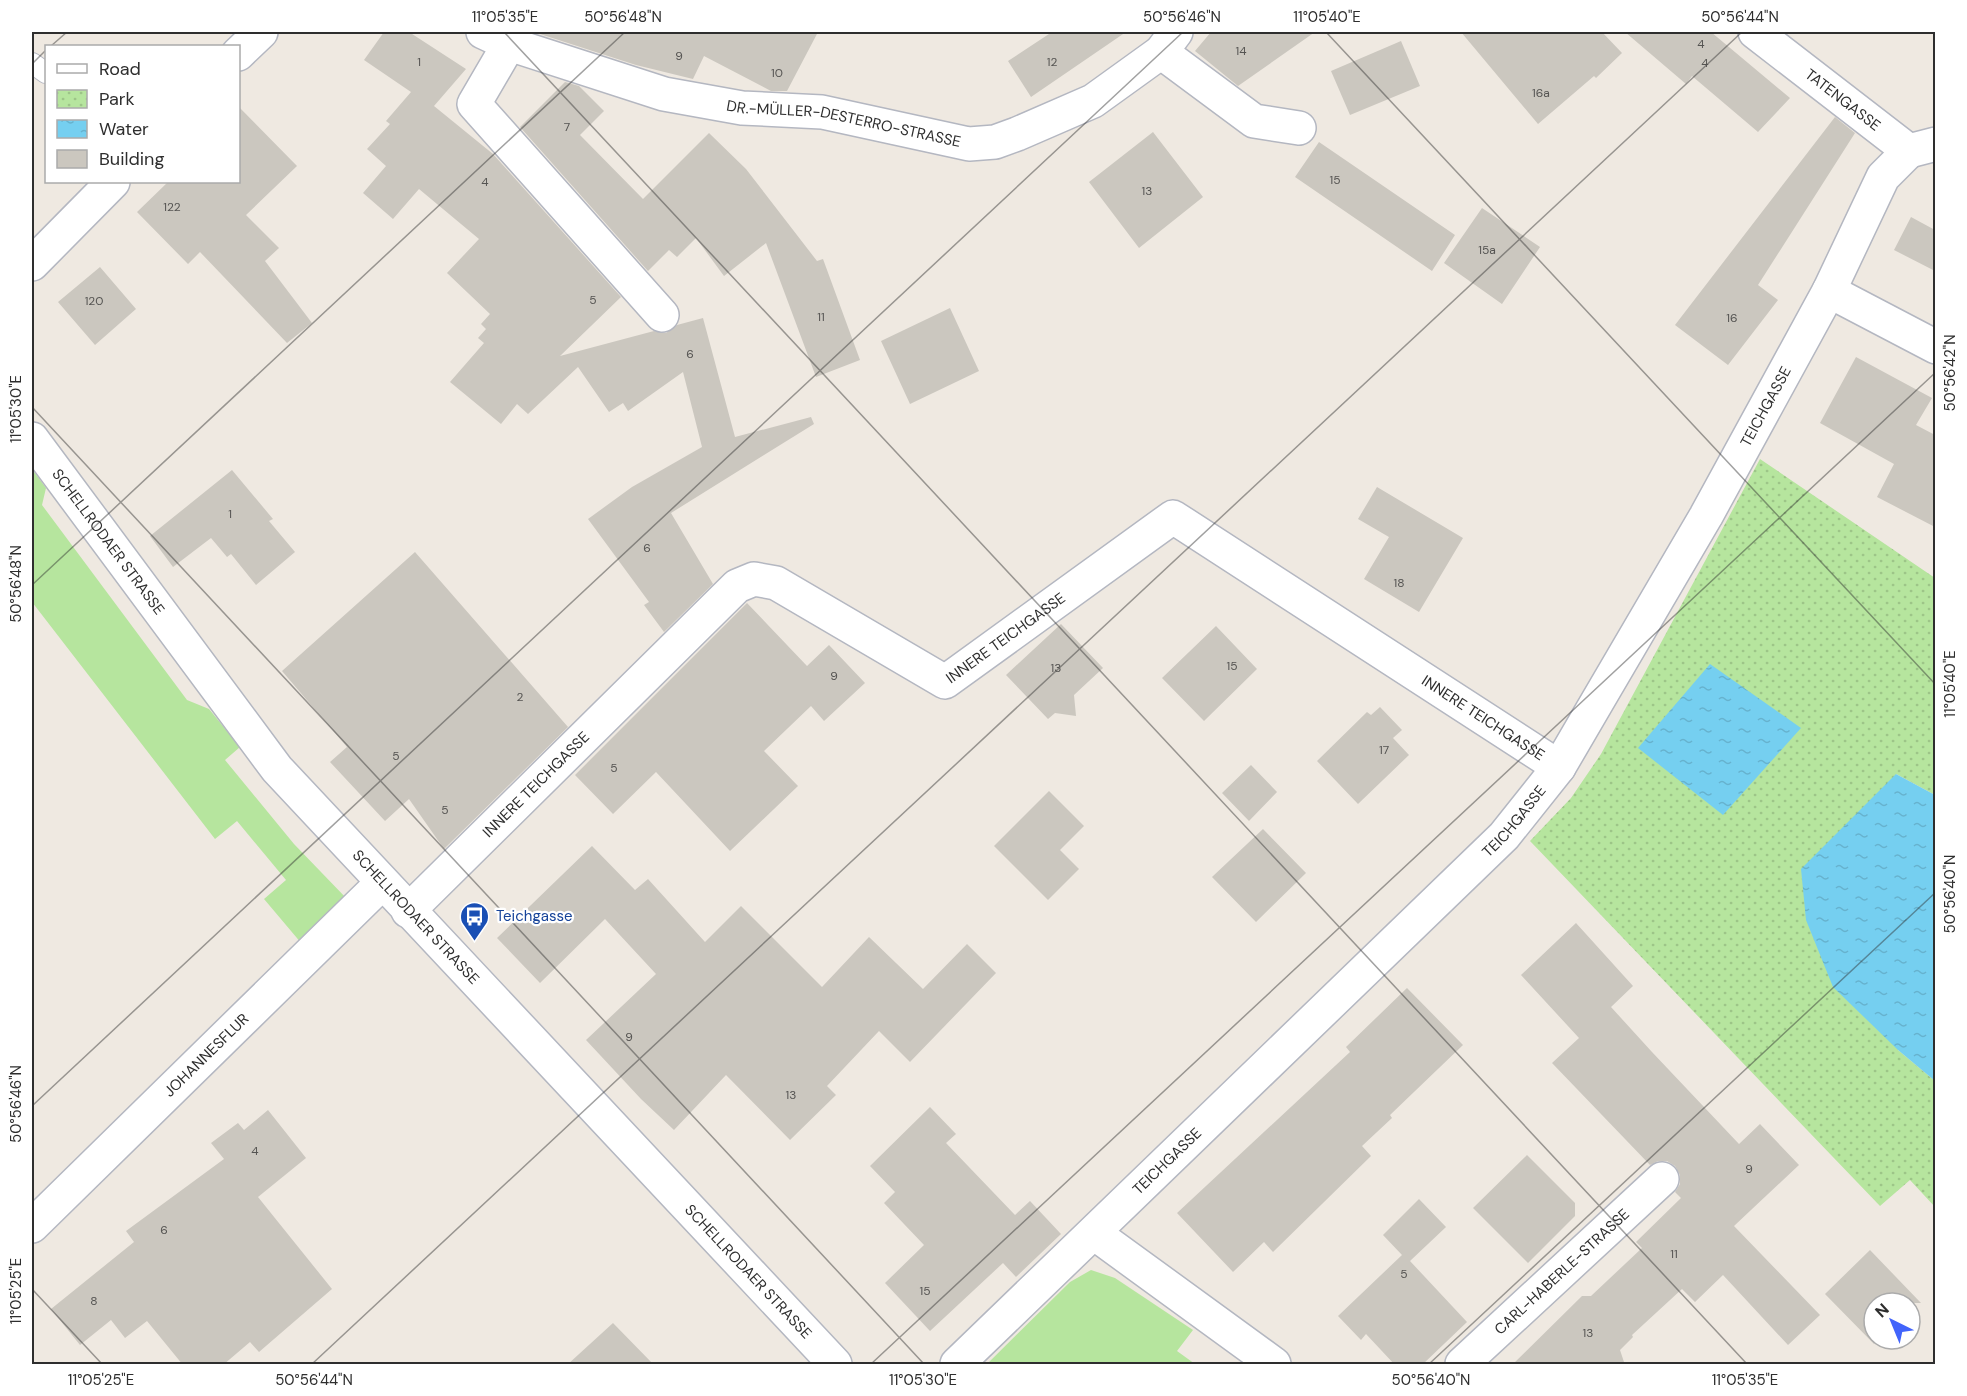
<svg xmlns="http://www.w3.org/2000/svg" width="1967" height="1396" font-family="'DM Sans',sans-serif">
<style>
.grass{fill:#b6e59e}
.park{fill:url(#park-dots)}
.water{fill:url(#water-ripples)}
.building{fill:#cbc7bf}
.lines{fill:none;stroke-linecap:round;stroke-linejoin:round}
.lane-casing{stroke:#b4b7c1;stroke-width:22}
.street-casing{stroke:#b4b7c1;stroke-width:36}
.secondary-casing{stroke:#b4b7c1;stroke-width:36}
.lane{stroke:#fff;stroke-width:20}
.street{stroke:#fff;stroke-width:33}
.secondary{stroke:#fff;stroke-width:33}
.ticks{fill:none;stroke:#2e2e2e;stroke-width:1.5;stroke-opacity:0.45}
.labels{text-anchor:middle;dominant-baseline:central;stroke-width:4.5;stroke-linejoin:round;paint-order:stroke}
.number-label{font-size:12px;fill:#555452}
.street-label{font-size:15px;fill:#2e2e2e;stroke:#fff}
.transit-label{font-size:15px;fill:#164399;stroke:#fff;text-anchor:start}
.neatline{fill:none;stroke:#2e2e2e;stroke-width:2}
.ticks-label{font-size:15px;text-anchor:middle;fill:#2e2e2e}
</style>
<defs>
<pattern id="park-dots" width="8" height="8" patternUnits="userSpaceOnUse" patternTransform="scale(1.5)"><rect width="8" height="8" fill="#b6e59e"/><path d="M2 2h.1M6 6h.1" fill="none" stroke="#9dc588" stroke-width="1.8" stroke-linecap="round"/></pattern>
<pattern id="water-ripples" width="26" height="14" patternUnits="userSpaceOnUse" patternTransform="scale(1.5)"><rect width="26" height="14" fill="#75cff0"/><path d="M2 4q2-2 4 0t4 0M15 11q2-2 4 0t4 0" fill="none" stroke="#66b2ce"/></pattern>
</defs>
<rect width="100%" height="100%" fill="#efe9e1"/>
<path class="grass" d="M32,469l14,19 -4,17 145,195 22,9 31,38 -15,13 69,84 54,56 -46,44 -38,-45 22,-19 -49,-59 -22,18 -183,-237z
M1091,1270l24,8 78,52 -16,21 18,13h-208l83,-82z"/>
<path class="park" d="M1760,459l175,119v217l-39,-21 2,276 37,31v126l-25,-27 -30,26 -350,-365 41,-43 30,-44z"/>
<path class="water" d="M1710,664l91,64 -78,87 -85,-67z
M1896,774l39,21v286l-37,-31 -65,-63 -27,-67 -5,-51z"/>
<path class="building" d="M384,32h25l57,37 -32,37 59,48 128,143 -61,59 94,-25 12,2 11,-8 26,-7 32,119 76,-20 3,7 -143,89 42,71 -49,48 -20,-27 5,-3 -61,-83 44,-32 70,-40 -19,-75 -55,39 -5,-8 -14,9 -31,-45 -50,47 -11,-10 -16,20 -51,-42 34,-39 -6,-5 8,-9 -5,-5 9,-10 -43,-41 32,-34 -60,-50 -26,30 -30,-26 23,-27 -19,-17 23,-25 -4,-3 25,-29 -47,-32z
M541,32h277l-31,59h-16l-67,-35 -11,23 -57,-14 -96,-31z
M1052,32h74l-95,65 -23,-36z
M1211,32h104l-77,54 -43,-35z
M1461,32h141l20,21 -26,25 -2,-2 -56,48z
M1625,32h86l79,66 -32,34 -66,-56 -6,8z
M1401,41l19,45 -70,29 -19,-44z
M565,82l14,4 25,25 -24,24 63,64 66,-66 37,36 71,92 6,-2 37,101 -44,17 -50,-134 -42,33 -28,-38 -19,19 -8,-7 -21,21 -128,-144z
M238,106l59,60 -51,49 33,33 -14,13 47,62 -25,20 -87,-91 -12,12 -51,-52 31,-30h70z
M1835,117l20,16 -97,152 20,15 -50,65 -53,-40z
M1153,132l50,65 -64,51 -50,-66z
M1319,142l136,93 -23,36 -137,-94z
M1482,208l58,39 -38,57 -58,-41z
M1911,217l24,13v41l-41,-21z
M100,267l36,42 -41,36 -37,-43z
M950,308l29,63 -69,33 -29,-63z
M1856,357l76,41 -16,27 19,10v92l-58,-30 17,-33 -74,-41z
M232,470l41,49 -4,2 26,31 -39,33 -25,-31 -4,3 -16,-19 -38,29 -23,-31z
M1377,487l86,51 -44,74 -55,-33 25,-42 -31,-18z
M415,552l153,175 -124,122 -35,-50 -24,22 -55,-59 17,-15 -65,-76z
M747,603l60,63 22,-21 36,38 -41,38 -13,-15 -47,45 34,35 -68,65 -74,-79 -43,42 -38,-39z
M1061,624l42,44 -29,27 2,21 -21,-3 -7,6 -42,-44z
M1216,626l41,43 -53,52 -42,-43z
M1380,707l22,23 -9,8 16,17 -51,49 -41,-43 50,-49 4,3z
M1251,765l26,27 -28,29 -27,-28z
M1049,791l35,35 -24,24 19,19 -31,31 -54,-54z
M1263,829l43,44 -50,49 -44,-45z
M592,846l43,44 13,-11 57,63 36,-36 81,81 47,-50 54,52 44,-45 29,29 -86,89 -31,-31 -52,55 9,9 -46,45 -64,-65 -52,55 -33,-31 -55,-59 70,-66 -51,-55 -65,64 -43,-45z
M1576,923l57,63 -22,21 41,45 87,92 21,-20 39,41 -65,61 86,89 -32,30 -65,-70 -28,27 -13,-13 -50,46 1,2 -13,13 5,15h-113l70,-69h9l51,-48 -6,-6 45,-44 -6,-6 5,-8v-9l-5,-9 -8,-5h-9l-8,4 -98,-102 27,-25 -58,-63z
M1407,988l56,57 -73,70 2,3 -30,28 9,10 -98,96 -9,-10 -31,30 -56,-59 173,-161 -4,-5z
M930,1107l26,27 -10,9 69,72 15,-14 31,33 -45,43 -13,-14 -73,68 -45,-48 39,-38 -40,-42 11,-11 -25,-26z
M268,1110l38,48 -48,39 74,92 -73,63 -9,-10 -27,23h-40l-36,-44 -22,17 -14,-18 -31,25 -29,-36 83,-67 -8,-11 98,-72 -13,-16 27,-20 6,7z
M1527,1155l48,48v13l-47,47 -55,-55z
M1419,1199l27,28 -36,34 57,61 -45,43h-27l-29,-31 -5,6 -23,-24 64,-61 -19,-20z
M1870,1250l51,53h-47v41l-49,-50z
M613,1323l41,42h-87z"/>
<g class="lines">
<defs>
<path id="lane" d="M32,63l14,10"/>
<g id="street">
<path id="s1" d="M483,32l26,12 155,50 78,14 80,4 147,32 26,-2 22,-8 76,-33 68,-49 15,-20"/>
<path id="s2" d="M1755,32l154,119 27,-7"/>
<path d="M509,44l-35,60 188,211"/>
<path d="M1161,52l93,69 45,7"/>
<path d="M238,54l23,-22"/>
<path d="M32,264l81,-82"/>
<path d="M1829,291l107,56"/>
<path id="s3" d="M408,911l329,-325 17,-7 22,4 169,99 228,-165 386,250"/>
<path id="s4" d="M32,1226l350,-343"/>
<path d="M1094,1233l180,131"/>
<path id="s5" d="M957,1364l547,-528 55,-69 38,-65 109,-186 123,-225 54,-114 26,-26"/>
<path id="s6" d="M1462,1364l200,-185"/>
</g>
<g id="secondary">
<path id="s7" d="M32,439l245,330 558,595"/>
</g>
</defs>
<use href="#lane" class="lane-casing"/>
<use href="#street" class="street-casing"/>
<use href="#secondary" class="secondary-casing"/>
<use href="#lane" class="lane"/>
<use href="#street" class="street"/>
<use href="#secondary" class="secondary"/>
</g>
<path class="ticks" d="M504,32l1243,1332M1326,32l610,653M51,46l16,-14M32,64l14,-14M32,407l892,957M32,585l593,-553M32,1106l1151,-1074M32,1289l70,75M312,1364l1430,-1332M871,1364l1065,-992M1429,1364l507,-472"/>
<defs>
<symbol id="bus-pin" viewBox="-11 -11 22 30"><path d="M0 17L-7.5 6A9.5 9.5 0 1 1 7.5 6Z" fill="#1a4fb4" stroke="#fff"/><path d="M-5-6H5V4H4V6H2V4H-2V6H-4V4H-5ZM-3.5-4V0h7V-4ZM-3.5 1.2v1.5H-2V1.2ZM2 1.2v1.5H3.5V1.2Z" fill="#fff"/></symbol>
</defs>
<g fill-rule="evenodd">
<use href="#bus-pin" x="458" y="900" width="33" height="45"/>
</g>
<g class="labels">
<g class="number-label">
<text x="1701" y="44">4</text>
<text x="1241" y="51">14</text>
<text x="679" y="56">9</text>
<text x="419" y="62">1</text>
<text x="1052" y="62">12</text>
<text x="1705" y="63">4</text>
<text x="777" y="73">10</text>
<text x="1541" y="93">16a</text>
<text x="567" y="127">7</text>
<text x="1335" y="180">15</text>
<text x="485" y="182">4</text>
<text x="1147" y="191">13</text>
<text x="172" y="207">122</text>
<text x="1487" y="250">15a</text>
<text x="593" y="300">5</text>
<text x="94" y="301">120</text>
<text x="821" y="317">11</text>
<text x="1732" y="318">16</text>
<text x="690" y="354">6</text>
<text x="230" y="514">1</text>
<text x="647" y="548">6</text>
<text x="1399" y="583">18</text>
<text x="1232" y="666">15</text>
<text x="1056" y="668">13</text>
<text x="834" y="676">9</text>
<text x="520" y="697">2</text>
<text x="1384" y="750">17</text>
<text x="396" y="756">5</text>
<text x="614" y="768">5</text>
<text x="445" y="810">5</text>
<text x="629" y="1037">9</text>
<text x="791" y="1095">13</text>
<text x="255" y="1151">4</text>
<text x="1749" y="1169">9</text>
<text x="164" y="1230">6</text>
<text x="1674" y="1254">11</text>
<text x="1404" y="1274">5</text>
<text x="925" y="1291">15</text>
<text x="94" y="1301">8</text>
<text x="1588" y="1333">13</text>
</g>
<g class="street-label">
<text stroke="none"><textPath href="#s2" startOffset="111">TATENGASSE</textPath></text>
<text stroke="none"><textPath href="#s1" startOffset="374">DR.-MÜLLER-DESTERRO-STRASSE</textPath></text>
<text stroke="none"><textPath href="#s5" startOffset="1264">TEICHGASSE</textPath></text>
<text stroke="none"><textPath href="#s7" startOffset="128">SCHELLRODAER STRASSE</textPath></text>
<text stroke="none"><textPath href="#s3" startOffset="774">INNERE TEICHGASSE</textPath></text>
<text stroke="none"><textPath href="#s3" startOffset="1350">INNERE TEICHGASSE</textPath></text>
<text stroke="none"><textPath href="#s3" startOffset="180">INNERE TEICHGASSE</textPath></text>
<text stroke="none"><textPath href="#s5" startOffset="778">TEICHGASSE</textPath></text>
<text stroke="none"><textPath href="#s7" startOffset="614">SCHELLRODAER STRASSE</textPath></text>
<text stroke="none"><textPath href="#s4" startOffset="244">JOHANNESFLUR</textPath></text>
<text stroke="none"><textPath href="#s5" startOffset="292">TEICHGASSE</textPath></text>
<text stroke="none"><textPath href="#s7" startOffset="1100">SCHELLRODAER STRASSE</textPath></text>
<text stroke="none"><textPath href="#s6" startOffset="136">CARL-HABERLE-STRASSE</textPath></text>
</g>
<g class="transit-label">
<text x="496" y="916">Teichgasse</text>
</g>
</g>
<rect width="1967" height="1396" fill="none" stroke="#ffffff" stroke-width="66"/>
<rect x="45" y="45" width="195" height="138" fill="#ffffff" stroke="#ababab" stroke-width="1.5"/>
<rect x="57" y="64" width="30" height="9" fill="#ffffff" stroke="#ababab" stroke-width="1.5"/>
<text x="99" y="75" font-size="18" fill="#2e2e2e">Road</text>
<rect x="57" y="90" width="30" height="18" fill="url(#park-dots)" stroke="#ababab" stroke-width="1.5"/>
<text x="99" y="105" font-size="18" fill="#2e2e2e">Park</text>
<rect x="57" y="120" width="30" height="18" fill="url(#water-ripples)" stroke="#ababab" stroke-width="1.5"/>
<text x="99" y="135" font-size="18" fill="#2e2e2e">Water</text>
<rect x="57" y="150" width="30" height="18" fill="#cbc7bf" stroke="#ababab" stroke-width="1.5"/>
<text x="99" y="165" font-size="18" fill="#2e2e2e">Building</text>
<g transform="translate(1892 1321) rotate(317)"><circle r="28" fill="#ffffff" stroke="#ababab" stroke-width="1.5"/>
<path d="M0-4.5L10 22L0 15L-10 22Z" fill="#4264fb"/>
<text y="-9" font-size="16" font-weight="bold" text-anchor="middle" fill="#2e2e2e">N</text>
</g>
<rect x="33" y="33" width="1901" height="1330" class="neatline"/>
<g class="ticks-label">
<text x="505" y="22">11°05'35"E</text>
<text x="623" y="22">50°56'48"N</text>
<text x="1182" y="22">50°56'46"N</text>
<text x="1327" y="22">11°05'40"E</text>
<text x="1740" y="22">50°56'44"N</text>
<text transform="translate(1950 373) rotate(-90)" y="5">50°56'42"N</text>
<text transform="translate(16 409) rotate(-90)" y="5">11°05'30"E</text>
<text transform="translate(16 584) rotate(-90)" y="5">50°56'48"N</text>
<text transform="translate(1950 684) rotate(-90)" y="5">11°05'40"E</text>
<text transform="translate(1950 894) rotate(-90)" y="5">50°56'40"N</text>
<text transform="translate(16 1104) rotate(-90)" y="5">50°56'46"N</text>
<text transform="translate(16 1291) rotate(-90)" y="5">11°05'25"E</text>
<text x="101" y="1385">11°05'25"E</text>
<text x="314" y="1385">50°56'44"N</text>
<text x="923" y="1385">11°05'30"E</text>
<text x="1431" y="1385">50°56'40"N</text>
<text x="1745" y="1385">11°05'35"E</text>
</g>
</svg>
